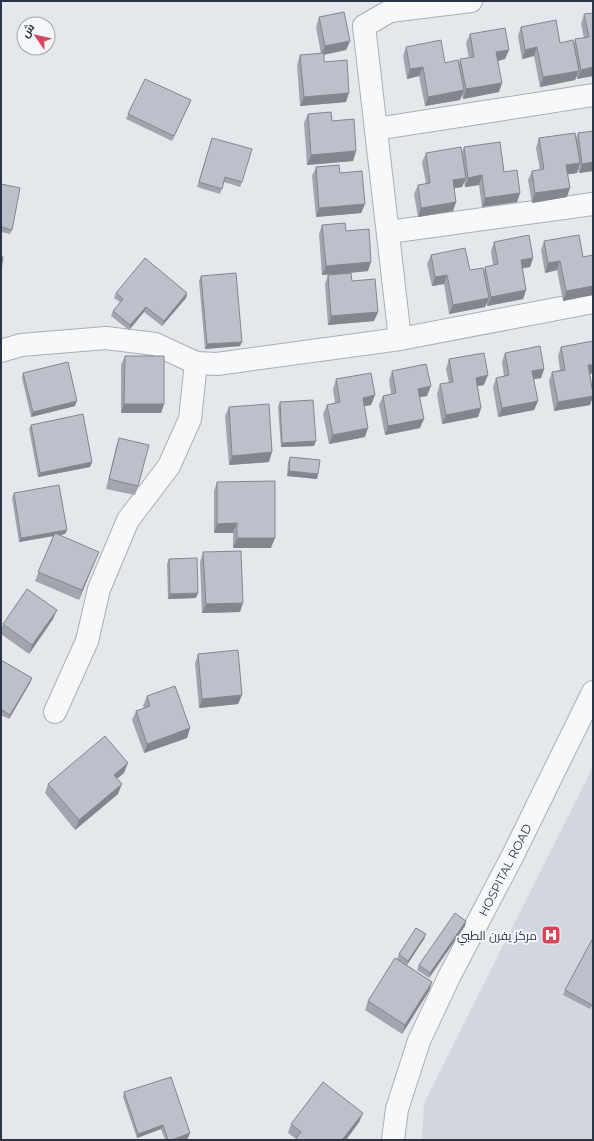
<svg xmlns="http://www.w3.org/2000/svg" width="594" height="1141" font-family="Montserrat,Cairo,sans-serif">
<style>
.built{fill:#d2d6de}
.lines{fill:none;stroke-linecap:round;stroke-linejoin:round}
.minor-casing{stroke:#a9aeb7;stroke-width:24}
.minor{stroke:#f7f8fa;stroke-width:22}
.wall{fill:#a1a5ae}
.shaded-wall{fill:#83868d}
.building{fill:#bbc0ca;stroke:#83868d}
.labels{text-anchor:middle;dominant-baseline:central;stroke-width:4;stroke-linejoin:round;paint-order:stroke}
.street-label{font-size:12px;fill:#2b3445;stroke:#f4f6f9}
.poi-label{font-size:12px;fill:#2b3445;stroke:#f4f6f9;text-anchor:end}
</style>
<rect width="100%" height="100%" fill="#e4e7ec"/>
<path class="built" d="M593,767v373h-171l2,-37z"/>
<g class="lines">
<defs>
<path id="minor" d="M376,129l217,-34
M389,232l204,-28
M400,339l-36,-313 26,-15 81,-10
M1,351l20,-6 85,-7 49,6 41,19 21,1 183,-25 193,-37
M55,712l32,-71 12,-52 29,-69 41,-54 21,-47 6,-56
M393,1140l4,-31 22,-68 30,-64 65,-124 79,-161"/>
</defs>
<use href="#minor" class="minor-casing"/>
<use href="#minor" class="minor"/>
</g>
<path class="wall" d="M593,13v63l-16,3v-4l-2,5 -35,7 -6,-31 -12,3 -4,-23 3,-9 39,16 14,1 1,-5 9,-1 -3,-14 3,-10z
M319,17l31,24 -4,9 -22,5v7l22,40 -46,4 -3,-41 3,-10 21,-1 -5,-27z
M470,34l39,16 -4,9 -7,2 1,31 -36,7 -1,-4 -2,5 -35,6 -6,-30 -12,3 -4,-23 3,-9 39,16 14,1 1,-5 9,-1 -3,-15z
M191,100l-19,41 -46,-22 2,-5z
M308,114l24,7 24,30 -3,10 -46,4 -3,-42z
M593,131v42v-2l-14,2 -1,-5 -1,5 -9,1 -1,23 -35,6 -4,-23 4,-9 8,-1 -4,-22 3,-10h37l2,-5z
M212,138l30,44 -2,5 -16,-5 -4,12 -23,-7z
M464,147l40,25 16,21 -3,9 -35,5 -3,-22 -14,2 -1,-5 -2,5 -8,1 2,14 -3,9 -35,6 -4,-23 4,-9 8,-1 -4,-22 4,-9 36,-1z
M316,167l24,6 25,31 -4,9 -45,4 -4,-41z
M1,184l11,46 -2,4 -9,-2z
M322,225l24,6 22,40 -17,2 1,8 26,31 -4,9 -46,4 -3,-41 3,-9 4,-1 -10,1 -3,-41z
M544,241l39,16 10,-2v40l-30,6 -6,-31 -12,3 -4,-23z
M494,242l39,16 -3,9 -8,1 4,22 -3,9 -36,7v-3l-2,4 -36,7 -5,-30 -12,2 -5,-22 4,-9 39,15 14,2 1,-5 8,-2 -2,-14z
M201,276l39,70 -35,3 -6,-68z
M116,293h71l-1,5 -24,28 -18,-14 -15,18 -18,-14 2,-5 7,-9 -6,-4z
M593,341v32l-3,1 3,19v4l-3,8 -36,6 -5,-30 3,-9 8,-2 -2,-14 3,-9z
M505,353l39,16 -3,9 -8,1 5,22 -4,9 -36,7 -5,-30 3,-9 8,-2 -2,-14z
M125,356l39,48 -3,9h-40v-48z
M449,359l35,26 -7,1 4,22 -3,9 -36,7 -5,-30 3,-10 9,-1 -3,-14z
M392,371l35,25 -7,1v31l-35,7 -6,-30 4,-9 8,-2 -2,-14z
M23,373l52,33 -44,11 -9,-39z
M336,379l39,16 -4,10 -7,1 1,31 -36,7 -6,-30 4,-9 8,-2 -2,-14z
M280,402l34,44 -33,1 -3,-40z
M229,407l40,55 -40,3 -4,-49z
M31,425l61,37 -2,5 -52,10 -9,-48z
M119,438l19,48 -3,9 -29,-6 10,-42z
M290,457l28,17 -1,5 -30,-3 1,-14z
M217,482l54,66h-38v-15h-19v-42z
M14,493l53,37 -2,4 -5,1 35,26 -16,39 -44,-19 18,-45 -34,6 -7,-44z
M203,552l37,60 -38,1 -2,-51z
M169,559l27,39 -28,1 -1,-35z
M53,619l-24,35 -28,-20v-4l2,-6z
M198,654l44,41 -4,9 -39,4 -4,-45z
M1,660l31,18 -2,5 -21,36 -8,-4z
M147,696l43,32 -3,10 -43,15 -12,-33 4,-9 8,-3 -1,-2z
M124,773l-7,6 1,15 -43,36 -30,-37 3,-9z
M466,921l-1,5 -36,52 -12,-8 2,-5z
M426,934l-2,5 -17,26 25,17 -3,9 -27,43 -37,-24 3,-9 29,-42 2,-5z
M593,938v66l-3,5 -27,-14 2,-5z
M124,1092l66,41 -2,5 -4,2h-19l-4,-11 -24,9 -14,-41z
M363,1113l-4,9 -13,18h-51l1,-1 -8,-6 3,-9z"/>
<path class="shaded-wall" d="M350,41l-4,9 -25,5 4,-9z
M537,47l-3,9 -12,3 3,-9z
M509,50l-4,9 -12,3 3,-10z
M423,67l-4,9 -12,3 3,-10z
M593,67v9l-16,3 4,-9z
M579,71l-4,9 -35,7 3,-10z
M502,83l-3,9 -36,7 3,-10z
M464,90l-4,10 -35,6 3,-9z
M349,93l-3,9 -46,4 4,-9z
M191,100l-2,5 -17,36 2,-5z
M356,151l-3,10 -46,4 4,-10z
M593,162v9l-14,2 3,-9z
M580,163l-3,10 -14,2 3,-10z
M482,175l-3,10 -14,2 3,-9z
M466,178l-4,9 -13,2 4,-9z
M570,188l-3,9 -35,6 3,-10z
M520,193l-3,9 -35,5 3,-9z
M456,202l-3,9 -35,6 3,-9z
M365,204l-4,9 -45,4 3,-9z
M533,258l-3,9 -12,2 3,-9z
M560,261l-3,9 -12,3 3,-10z
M371,262l-3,9 -46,4 4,-9z
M447,275l-3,9 -12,2 3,-9z
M593,286v9l-30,6 3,-10z
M526,290l-3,9 -36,7 4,-9z
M187,293l-1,5 -24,28 2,-5z
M489,298l-4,9 -36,7 4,-9z
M146,307l-2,5 -15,18 1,-5z
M378,312l-4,9 -46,4 3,-9z
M242,342l-2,4 -35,3 2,-5z
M588,365h5v8l-8,2z
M544,369l-3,9 -13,2 4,-9z
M488,375l-4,10 -12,2 4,-9z
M431,386l-4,10 -12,2 3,-9z
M375,395l-4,10 -12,2 4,-9z
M593,396l-3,9 -36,6 4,-9z
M77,401l-2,5 -44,11 2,-5z
M538,401l-4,9 -36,7 4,-9z
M124,404h40l-3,9h-40z
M481,408l-3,9 -36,7 4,-9z
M424,419l-4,9 -35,7 3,-9z
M368,428l-3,9 -36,7 4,-9z
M316,441l-2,5 -33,1 1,-4z
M272,452l-3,10 -40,3 3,-9z
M92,462l-2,5 -52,10 2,-4z
M289,471l29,3 -1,5 -30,-3z
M237,523l-4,10h-19l3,-9z
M67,530l-2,4 -46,8 2,-4z
M237,538h38l-4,10h-38z
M99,552l-4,9 -16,39 3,-10z
M198,593l-2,5 -28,1 2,-5z
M243,603l-3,9 -38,1 4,-9z
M57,610l-4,9 -24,35 3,-9z
M32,678l-2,5 -21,36 1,-4z
M242,695l-4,9 -39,4 3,-9z
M190,728l-3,10 -43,15 3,-9z
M128,763l-4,10 -14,11 4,-9z
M122,784l-4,10 -43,36 4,-10z
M466,921l-1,5 -36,52 1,-5z
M426,934l-2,5 -17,26 1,-4z
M432,982l-3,9 -27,43 3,-9z
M363,1113l-4,9 -13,18h-4z
M163,1125l-2,4 -24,9 1,-4z
M190,1133l-2,5 -4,2h-12z"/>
<path class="building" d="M344,12l6,29 -25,5 -6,-29z
M593,13v54l-12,3 -6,-31 14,-2 -5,-23z
M556,20l4,23 13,-3 6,31 -36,6 -6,-30 -12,3 -4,-23z
M505,28l4,22 -13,2 6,31 -36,6 -6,-30 14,-2 -4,-23z
M441,40l4,23 13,-3 6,30 -36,7 -5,-30 -13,2 -4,-22z
M324,53v9l23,-2 2,33 -45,4 -4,-42z
M145,79l46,21 -17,36 -46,-22z
M331,112l1,9 22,-2 2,32 -45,4 -3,-41z
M593,131v31l-11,2 -4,-31z
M575,133l5,30 -14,2 4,23 -35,5 -3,-22 12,-2 -5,-31z
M212,138l40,11 -10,33 -17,-5 -3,12 -23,-7z
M500,142l4,30 13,-2 3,23 -35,5 -3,-23 -14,3 -4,-31z
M461,147l5,31 -13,2 3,22 -35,6 -3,-23 12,-2 -4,-30z
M339,165l1,8 22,-2 3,33 -46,4 -3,-41z
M1,184l19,4 -8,42 -11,-3z
M345,223l1,8 23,-2 2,33 -45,4 -4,-41z
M529,235l4,23 -12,2 5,30 -35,7 -6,-30 13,-3 -4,-22z
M579,235l4,22 10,-2v31l-27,5 -6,-30 -12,2 -4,-22z
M465,248l5,22 13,-2 6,30 -36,7 -6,-30 -12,2 -4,-22z
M1,256l2,1 -2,13z
M145,258l42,35 -23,28 -18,-14 -16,18 -17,-14 10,-12 -7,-6z
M236,273l6,69 -35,2 -6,-68z
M351,273l1,8 23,-2 3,33 -47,4 -3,-41z
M593,341v24h-5l5,28v3l-35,6 -6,-30 13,-2 -4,-23z
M540,346l4,23 -12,2 6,30 -36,7 -6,-30 13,-3 -4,-22z
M484,353l4,22 -12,3 5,30 -35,7 -6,-31 13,-2 -4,-23z
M125,356h39v48h-40z
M68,362l9,39 -44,11 -10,-39z
M426,364l5,22 -13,3 6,30 -36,7 -5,-30 13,-3 -4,-22z
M371,373l4,22 -12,3 5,30 -35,7 -6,-30 13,-3 -4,-23z
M313,400l3,41 -34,2 -2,-41z
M269,404l3,48 -40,4 -3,-49z
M83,414l9,48 -52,11 -9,-48z
M119,438l30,7 -11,41 -29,-7z
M290,457l30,3 -2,14 -29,-3z
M275,481v57h-38v-15l-20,1v-42z
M59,485l8,45 -46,8 -7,-45z
M55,533l44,19 -17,38 -44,-18z
M241,551l2,52 -37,1 -3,-52z
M197,558l1,35 -28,1 -1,-35z
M27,589l30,21 -25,35 -29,-21z
M238,650l4,45 -40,4 -4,-45z
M1,660l31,18 -22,37 -9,-6z
M175,686l15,42 -43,16 -11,-33 14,-5 -3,-10z
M105,736l23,27 -14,12 8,9 -43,36 -31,-36z
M455,913l11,8 -36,52 -11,-8z
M416,928l10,6 -18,27 -9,-7z
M593,938v64l-1,3 -27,-15z
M395,958l37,24 -27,43 -37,-24z
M171,1077l19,56 -18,7h-4l-5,-15 -25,9 -14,-42z
M323,1082l40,31 -21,27h-47l6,-8 -10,-8z"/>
<defs>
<symbol id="hospital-square" viewBox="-11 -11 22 22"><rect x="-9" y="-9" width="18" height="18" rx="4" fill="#d1495b" stroke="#f4f6f9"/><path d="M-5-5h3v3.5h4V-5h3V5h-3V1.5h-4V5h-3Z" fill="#fff"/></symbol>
</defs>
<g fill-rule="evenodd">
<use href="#hospital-square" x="540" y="924" width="22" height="22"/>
</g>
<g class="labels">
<g class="street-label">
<text transform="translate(505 870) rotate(-63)">HOSPITAL ROAD</text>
</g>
<g class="poi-label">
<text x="537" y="935">مركز يفرن الطبي</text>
</g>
</g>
<rect width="594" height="1141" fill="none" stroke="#2b3445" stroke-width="4"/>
<g transform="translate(36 36) rotate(304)"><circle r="19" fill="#f4f6f9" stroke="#a4a8b1"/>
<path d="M0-3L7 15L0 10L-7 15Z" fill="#d1495b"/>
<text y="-6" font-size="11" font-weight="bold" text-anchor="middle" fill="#2b3445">ش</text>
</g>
</svg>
